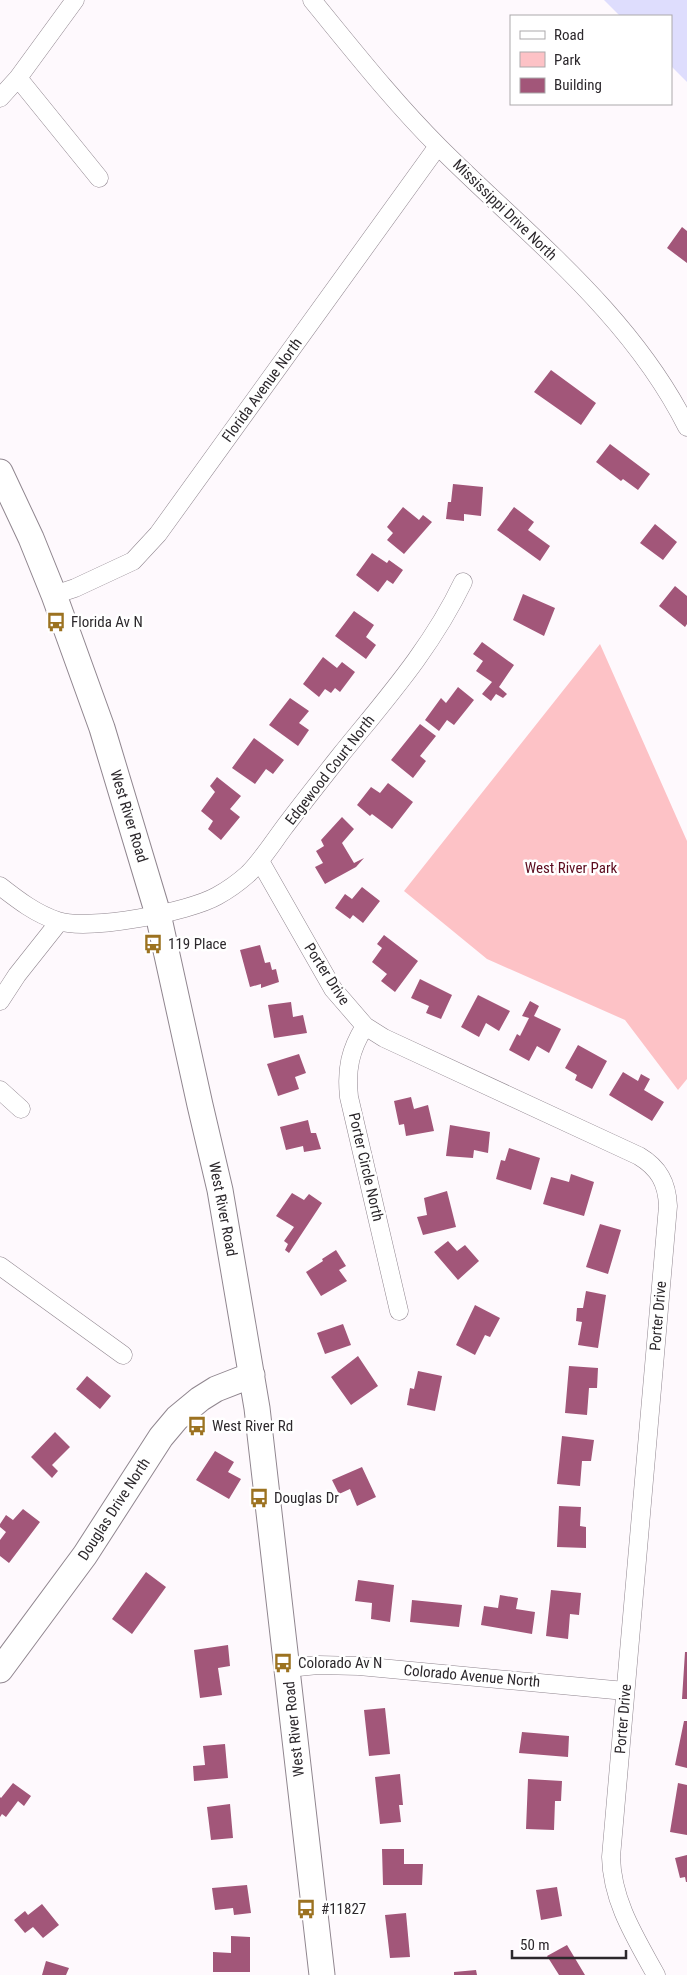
<svg xmlns="http://www.w3.org/2000/svg" width="687" height="1975" font-family="'Roboto Condensed',sans-serif">
<style>
.green{fill:#fdc2c6}
.water{fill:#deddfd}
.building{fill:#a25679}
.lines{fill:none;stroke-linecap:round;stroke-linejoin:round}
.street-casing{stroke:#90868f;stroke-width:19}
.secondary-casing{stroke:#90868f;stroke-width:27}
.street{stroke:#fff;stroke-width:18}
.secondary{stroke:#fff;stroke-width:25}
.labels{text-anchor:middle;dominant-baseline:central;stroke-width:5;stroke-linejoin:round;paint-order:stroke}
.street-label{font-size:15px;fill:#2c282c;stroke:#fff}
.poi-label{font-size:15px;fill:#2c282c;stroke:#fff;text-anchor:start}
.park-label{font-size:15px;fill:#5b0b1e;stroke:#fff}
</style>
<rect width="100%" height="100%" fill="#fef9fd"/>
<path class="green" d="M600,644l87,197v238l-9,11 -53,-70 -138,-61 -83,-68z"/>
<path class="water" d="M604,0h83v82l-16,-16v-50h-51z"/>
<path class="building" d="M682,227l5,4v32l-20,-15z
M551,370l45,33 -15,22 -47,-33z
M610,444l40,30 -12,16 -15,-11 -2,2 -25,-19z
M453,484l30,3 -2,29 -17,-2v7l-18,-2 2,-17h3z
M403,507l16,13 4,-5 9,7 -28,32 -17,-14 6,-7 -6,-6z
M514,507l20,15 -6,8 22,16 -10,15 -43,-31z
M655,524l22,18 -14,18 -23,-17z
M372,553l15,10 2,-3 14,10 -10,14 -6,-4 -9,12 -22,-17z
M675,586l12,10v28l-2,3 -26,-21z
M523,594l32,14 -11,28 -31,-16z
M354,611l20,14 -8,12 10,8 -10,14 -31,-23z
M482,642l32,23 -15,22 8,7 -4,4 -7,-4 -5,7 -9,-7 10,-12 -16,-11 7,-10 -10,-7z
M323,657l14,11 5,-6 13,10 -15,20 -5,-4 -4,5 -6,-4 -6,8 -16,-13z
M458,687l16,13 -20,25 -7,-5 -8,11 -14,-11 16,-22 5,5z
M290,698l19,13 -10,12 10,7 -11,16 -29,-21z
M420,724l16,12 -16,20 6,5 -13,17 -22,-18z
M254,738l30,22 -11,14 -7,-5 -11,15 -23,-16z
M217,777l24,19 -11,13 10,8 -19,23 -13,-11 5,-8 -12,-10 14,-19 -5,-6z
M388,783l25,19 -21,27 -20,-15 -2,2 -13,-11 14,-18 9,6z
M342,817l12,12 -12,14 12,20 10,-5 -8,9 -31,17 -10,-17 8,-4 -7,-12 8,-5 -3,-6z
M362,887l18,14 -17,22 -10,-8 -3,4 -15,-11 10,-14 7,5z
M384,935l34,26 -23,31 -14,-11 6,-7 -15,-12 10,-14 -5,-4z
M260,945l5,18 5,-1 2,8 4,-1 3,13 -18,6v-4l-11,3 -10,-37z
M420,979l32,16 -11,24 -15,-6 3,-7 -18,-8z
M478,995l32,16 -11,20 -13,-8 -7,14 -18,-10z
M530,1001l9,5 -5,10 27,13 -12,24 -12,-7 -8,15 -20,-11 8,-16 3,2 9,-18 -7,-2z
M291,1002l2,15 10,-2 4,18 -33,5 -6,-33z
M578,1045l29,16 -15,28 -17,-9 2,-5 -12,-7z
M299,1054l7,19 -11,4 4,12 -21,7 -11,-32z
M623,1072l15,9 3,-7 9,5 -6,11 20,12 -12,19 -43,-26z
M411,1097l3,12 14,-4 6,26 -28,5 -2,-12 -5,1 -5,-24z
M308,1120l3,13h5l5,16 -17,3 -1,-6 -17,4 -6,-23z
M450,1125l40,7 -2,21 -14,-3 -1,8 -27,-2z
M509,1148l31,10 -9,32 -35,-11 5,-19 4,1z
M571,1174l23,8 -10,34 -41,-12 8,-27 18,5z
M447,1191l9,36 -33,8 -6,-18 10,-2 -3,-17z
M292,1193l12,7 5,-6 13,9 -33,50 -4,-3 3,-6 -4,-3 10,-14 -18,-11z
M600,1224l21,6 -13,44 -22,-7z
M448,1241l9,10 8,-6 14,16 -21,19 -24,-28z
M336,1250l10,16 -7,4 8,11 -26,15 -15,-24 17,-11 -1,-2z
M586,1291l20,4 -8,53 -20,-3 4,-23 -6,-1 1,-13h6z
M475,1305l25,13 -10,19 -5,-2 -10,20 -19,-10z
M343,1324l8,21 -26,9 -8,-21z
M358,1356l20,30 -27,19 -20,-28z
M569,1366l29,2 -1,20h-8l-2,27 -22,-2z
M418,1371l24,5 -7,35 -28,-6 3,-17 4,1z
M87,1376l24,20 -11,13 -24,-20z
M55,1432l15,15 -18,18 6,6 -6,7 -21,-21z
M562,1436l32,4 -3,21h-9l-2,25 -23,-2z
M215,1451l19,11 -6,10 13,7 -12,20 -33,-19z
M362,1467l14,30 -19,9 -7,-17 -11,5 -7,-14z
M559,1506l22,1 -1,19 6,1v21l-29,-1z
M23,1509l17,13 -31,41 -9,-7v-16l6,-8 -6,-5v-3l6,-9 7,5z
M146,1572l20,15 -34,47 -20,-15z
M358,1580l36,5 -4,37 -19,-3 1,-16 -17,-2z
M551,1590l30,3 -2,22 -9,-1 -2,25 -22,-3z
M500,1595l18,3 -2,11 19,3 -3,22 -51,-9 3,-19 14,2z
M412,1600l50,5 -3,22 -49,-5z
M228,1645l2,21 -12,2 4,27 -22,3 -6,-48z
M685,1652h2v47h-5z
M385,1708l5,46 -21,2 -5,-46z
M684,1721h3v47l-12,-3z
M522,1732l47,4 -1,21 -49,-4z
M225,1744l3,34 -34,3 -1,-15 12,-1 -2,-19z
M400,1774l3,31h-4l2,17 -21,2 -5,-47z
M528,1779l34,2 -1,20h-6l-1,29 -28,-1z
M13,1783l18,13 -7,10 -6,-5 -12,16 -4,-3 -2,3v-20l1,1z
M678,1783l9,2v50l-17,-3z
M230,1804l3,34 -22,2 -4,-33z
M382,1849h22v15h19l-1,21h-39z
M687,1855v27h-1l-1,-5 -5,1 -5,-20z
M247,1885l4,28 -17,2 -1,-7 -18,2 -3,-22z
M557,1887l5,29 -21,4 -5,-30z
M42,1904l17,21 -16,13 -10,-11 -8,6 -11,-13 11,-9 3,4z
M406,1913l4,44 -20,1 -5,-43z
M231,1936l19,1v35h-37v-20l18,1z
M567,1945l18,30h-26l-12,-19z
M46,1961l23,7 -3,7h-24z
M476,1970l1,5h-23v-3z"/>
<g class="lines">
<defs>
<path id="street" d="M312,0c41,50 81,101 127,147 88,88 191,166 248,280
M18,78l81,100
M0,98l18,-20 57,-78
M54,595l21,-7 58,-27 25,-27 280,-388
M260,861l73,128 32,37 19,12 255,118c20,12 28,27 29,50l-57,651c1,44 24,80 45,118
M0,886c18,14 36,28 58,35 31,10 131,-9 159,-25 11,-6 22,-14 31,-22 13,-13 24,-30 35,-45 18,-24 37,-48 56,-72 46,-57 92,-108 124,-175
M0,1001l17,-26 42,-53
M365,1026c-15,24 -19,43 -16,71l50,214
M0,1090l21,19
M0,1266l123,89
M288,1668l30,-3 41,1 266,25"/>
<path id="secondary" d="M0,472l31,66 23,57 48,133 56,186 42,191 20,85 37,218 65,567
M0,1670l85,-115 76,-118 16,-19 23,-19 16,-10 36,-14"/>
</defs>
<use href="#street" class="street-casing"/>
<use href="#secondary" class="secondary-casing"/>
<use href="#street" class="street"/>
<use href="#secondary" class="secondary"/>
</g>
<defs>
<symbol id="bus-bare" viewBox="-9 -9 18 18"><path d="M-5-6H5V4H4V6H2V4H-2V6H-4V4H-5ZM-3.5-4V0h7V-4ZM-3.5 1.2v1.5H-2V1.2ZM2 1.2v1.5H3.5V1.2Z" fill="#9c7220" stroke="#fff" stroke-width="2.5" paint-order="stroke"/></symbol>
</defs>
<g fill-rule="evenodd">
<use href="#bus-bare" x="42" y="608" width="28" height="28"/>
<use href="#bus-bare" x="139" y="930" width="28" height="28"/>
<use href="#bus-bare" x="183" y="1412" width="28" height="28"/>
<use href="#bus-bare" x="245" y="1484" width="28" height="28"/>
<use href="#bus-bare" x="269" y="1649" width="28" height="28"/>
<use href="#bus-bare" x="292" y="1895" width="28" height="28"/>
</g>
<g class="labels">
<g class="street-label">
<text transform="translate(505 210) rotate(44)">Mississippi Drive North</text>
<text transform="translate(262 390) rotate(-54)">Florida Avenue North</text>
<text transform="translate(330 770) rotate(-52)">Edgewood Court North</text>
<text transform="translate(129 816) rotate(73)">West River Road</text>
<text transform="translate(327 974) rotate(57)">Porter Drive</text>
<text transform="translate(366 1167) rotate(77)">Porter Circle North</text>
<text transform="translate(223 1209) rotate(79)">West River Road</text>
<text transform="translate(658 1316) rotate(-85)">Porter Drive</text>
<text transform="translate(114 1509) rotate(-57)">Douglas Drive North</text>
<text transform="translate(472 1676) rotate(5)">Colorado Avenue North</text>
<text transform="translate(623 1719) rotate(-85)">Porter Drive</text>
<text transform="translate(294 1729) rotate(-96)">West River Road</text>
</g>
<g class="poi-label">
<text x="71" y="622">Florida Av N</text>
<text x="168" y="944">119 Place</text>
<text x="212" y="1426">West River Rd</text>
<text x="274" y="1498">Douglas Dr</text>
<text x="298" y="1663">Colorado Av N</text>
<text x="321" y="1909">#11827</text>
</g>
<g class="park-label">
<text x="571" y="868">West River Park</text>
</g>
</g>
<rect x="510" y="15" width="162" height="90" fill="#ffffff" stroke="#aba9ab"/>
<rect x="520" y="31" width="25" height="8" fill="#ffffff" stroke="#aba9ab"/>
<text x="554" y="40" font-size="15" fill="#2c282c">Road</text>
<rect x="520" y="52" width="25" height="15" fill="#fdc2c6" stroke="#aba9ab"/>
<text x="554" y="65" font-size="15" fill="#2c282c">Park</text>
<rect x="520" y="78" width="25" height="15" fill="#a25679" stroke="#aba9ab"/>
<text x="554" y="90" font-size="15" fill="#2c282c">Building</text>
<path d="M512 1950v8h114v-8" fill="none" stroke="#2c282c" stroke-width="2.5"/>
<text x="520" y="1950" font-size="15" fill="#2c282c" stroke="#ffffff" stroke-width="4" paint-order="stroke">50 m</text>
</svg>
